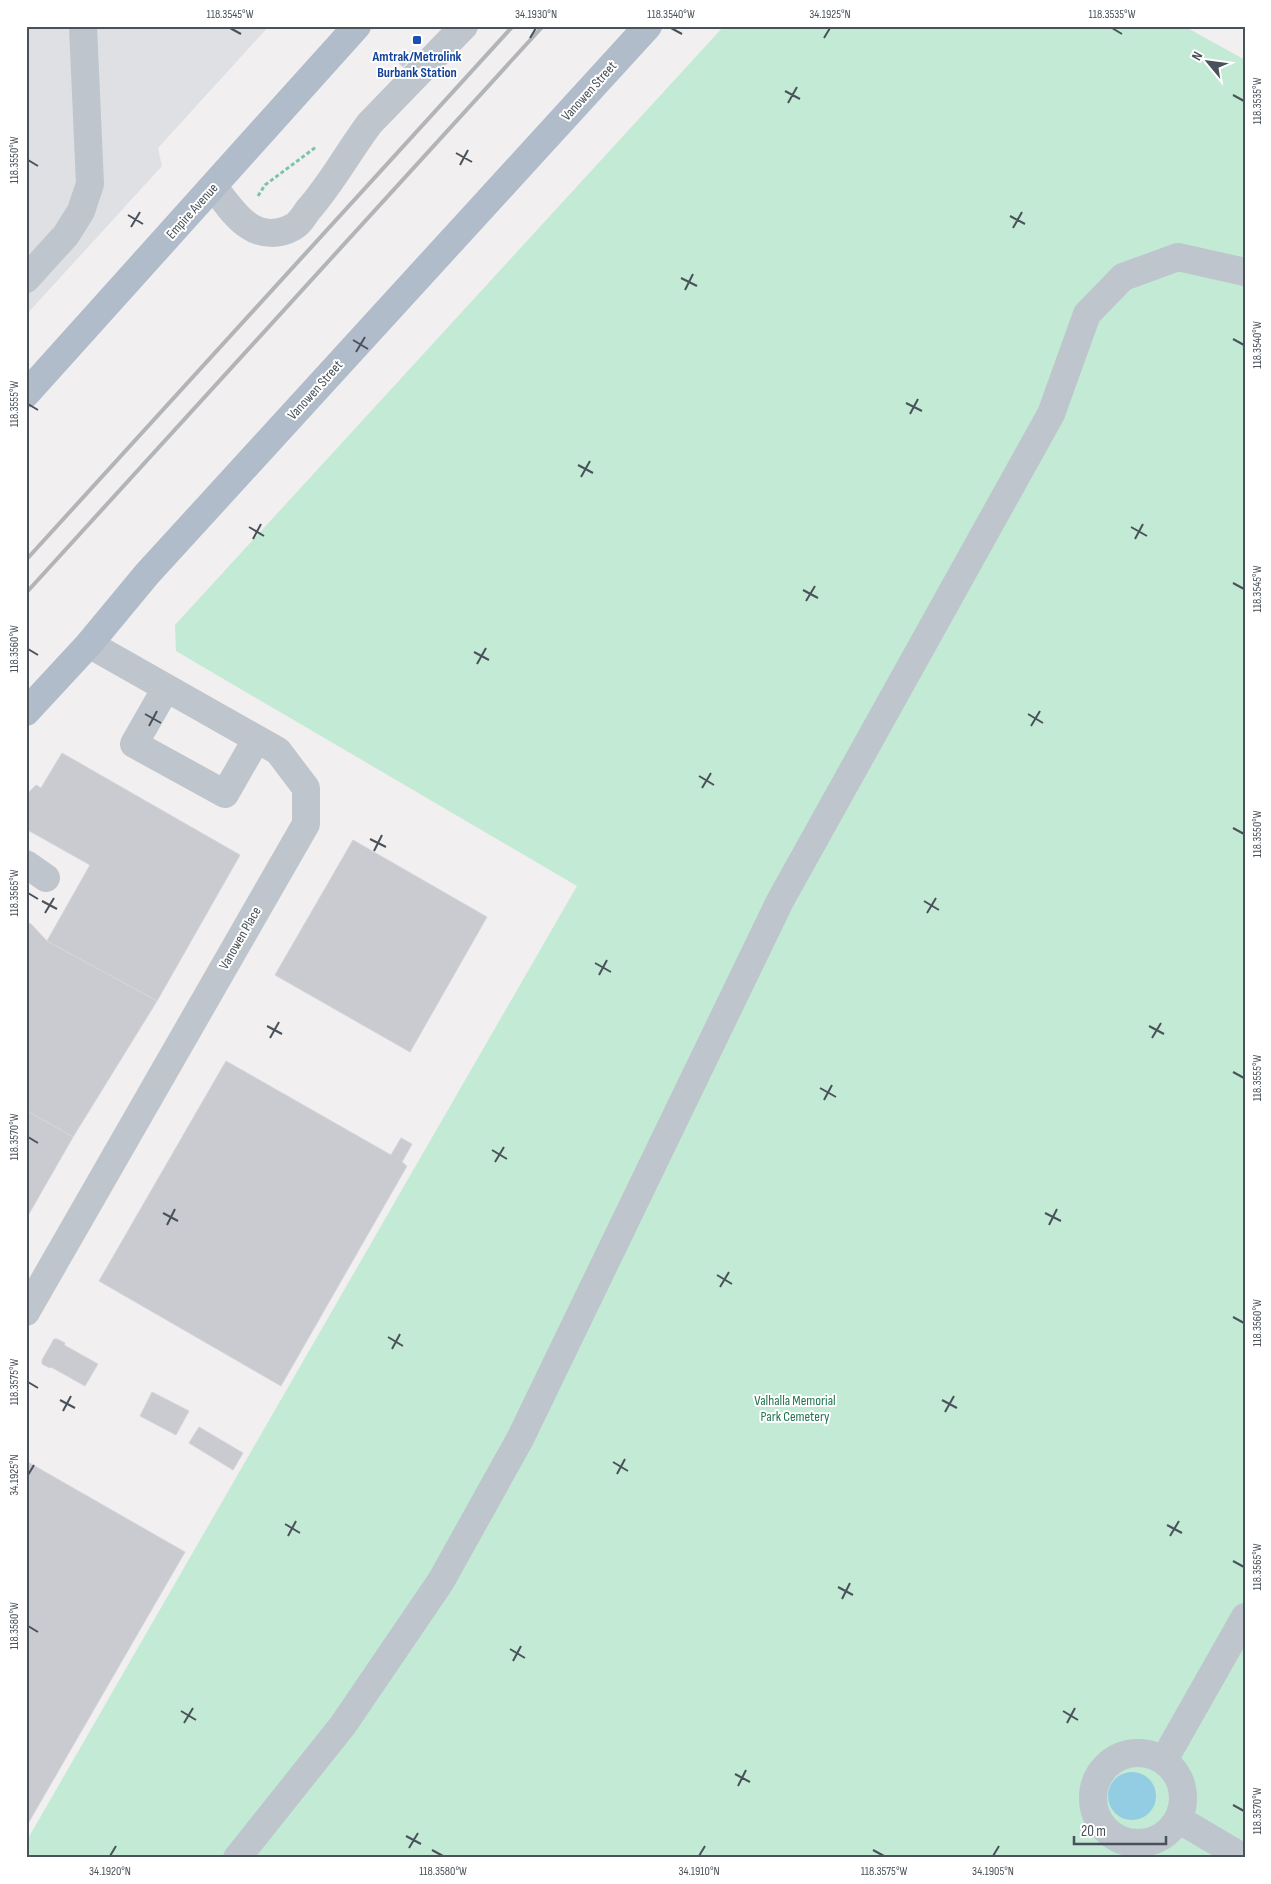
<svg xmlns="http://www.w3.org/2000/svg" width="1271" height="1884" font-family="'Sofia Sans Condensed',sans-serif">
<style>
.airport{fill:#dee0e3}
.green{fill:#c2ead4}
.water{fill:#93cde3}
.building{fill:#c9cbd1;stroke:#d3d5da}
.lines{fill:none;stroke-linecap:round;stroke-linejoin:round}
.path{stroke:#7dc5a6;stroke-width:3;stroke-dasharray:4 2.5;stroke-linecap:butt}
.minor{stroke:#bfc5cc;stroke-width:28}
.major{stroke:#b1bccb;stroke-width:28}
.rail{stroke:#b2b4b8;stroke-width:4}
.ticks{fill:none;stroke:#49515a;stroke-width:2}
.transit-dot{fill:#1a4fb4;stroke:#fff;stroke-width:2}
.labels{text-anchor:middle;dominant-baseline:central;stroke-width:4;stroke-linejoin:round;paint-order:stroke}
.transit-label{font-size:14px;font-weight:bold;fill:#164399;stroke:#fff}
.street-label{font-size:14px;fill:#49515a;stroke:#fff}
.park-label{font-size:14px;fill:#217450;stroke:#fff}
.neatline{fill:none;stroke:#49515a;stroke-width:2}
.ticks-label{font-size:12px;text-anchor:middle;fill:#49515a}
</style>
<rect width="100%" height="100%" fill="#f1efef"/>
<path class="airport" d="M26,26h243l-111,122 4,18 -136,149z"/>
<path class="green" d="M724,26h460l61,34v1798h-1219v-16l551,-956 -401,-235 -1,-26z"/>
<path class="water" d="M1108 1796a24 24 0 1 1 48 0a24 24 0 1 1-48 0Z"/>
<path class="building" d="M411,50l4,4 -12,13 -4,-4z
M62,753l178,102 -83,146 -110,-60 43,-76 -64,-36v-34l10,-10 5,3z
M353,840l134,77 -77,135 -135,-77z
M30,923l17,18 110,60 -84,136 -47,-27v-181z
M226,1061l165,94 10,-17 11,6 -10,18 5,4 -126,220 -182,-105z
M26,1110l47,27 -47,82z
M54,1339h3l8,4 -1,2 34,19 -13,22 -34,-19 -1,1 -8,-4v-4z
M152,1392l37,19 -13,24 -36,-19z
M199,1427l44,26 -10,17 -44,-27z
M26,1461l159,91 -159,275z"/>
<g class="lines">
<path class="path" d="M258,196l7,-11 51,-38"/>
<path class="minor" d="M214,187c10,13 21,30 35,39 13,9 30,9 44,1 6,-3 11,-11 15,-17 24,-27 40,-58 62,-87l94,-97
M26,279l40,-44 15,-24 9,-27 -7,-158
M166,688l-32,56 91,50 31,-54
M26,864l20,14
M26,1312l280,-488v-36l-28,-37 -189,-107
M1093 1798a45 45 0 1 1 90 0a45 45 0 1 1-90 0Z
M1164,1760l81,-143
M1178,1819l66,39
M237,1858l106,-133 98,-144 79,-142 260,-538 271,-487 36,-100 36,-37 55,-20 67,15"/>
<path class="major" d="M26,394l331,-368
M26,712l63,-68 58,-70 501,-548"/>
<path class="rail" d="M26,560l487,-534
M26,593l517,-567"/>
</g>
<path class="ticks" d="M230,28l11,6M671,28l11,6M1112,28l10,6M530,38l6,-10M824,38l6,-10M785,91l15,8M1233,95l11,6M788,103l9,-16M456,153l16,9M28,160l10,6M460,165l8,-15M128,215l15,9M1010,216l15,8M131,227l9,-15M1013,228l9,-16M681,278l16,8M685,290l8,-16M1233,339l11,6M353,340l15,9M356,352l9,-15M906,403l16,8M28,404l10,6M910,414l8,-15M578,465l15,8M581,477l9,-16M249,527l15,9M1131,527l16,9M253,539l8,-15M1135,539l8,-15M1233,583l11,6M803,590l15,8M806,601l9,-15M28,649l10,6M474,652l15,8M477,664l9,-16M145,714l16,9M1028,714l15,9M149,726l8,-15M1031,726l9,-15M699,776l15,9M702,788l9,-15M1233,828l11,6M370,839l16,8M374,851l8,-16M28,893l10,6M42,901l15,8M924,901l15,9M45,913l9,-15M927,913l9,-15M595,963l16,9M599,975l8,-15M267,1026l15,8M1149,1026l15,8M270,1038l9,-16M1152,1038l9,-15M1233,1072l11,6M820,1088l16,9M824,1100l8,-15M28,1137l10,6M492,1150l15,9M495,1162l9,-15M163,1213l15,8M1045,1213l16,8M167,1225l8,-16M1049,1225l8,-16M717,1275l15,9M720,1287l9,-15M1233,1317l11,6M388,1337l15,9M392,1349l8,-15M28,1382l10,6M60,1400l15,8M942,1400l15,8M63,1411l8,-15M945,1412l9,-16M613,1462l15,9M617,1474l8,-15M28,1475l6,-10M285,1524l15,9M1167,1525l15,8M288,1536l8,-15M1170,1536l9,-15M1233,1561l11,6M838,1587l15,8M842,1599l8,-16M28,1626l10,6M510,1649l15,9M513,1661l8,-15M181,1711l15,9M1063,1711l15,9M184,1723l9,-15M1067,1723l8,-15M735,1774l15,8M738,1786l8,-16M1233,1805l11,6M406,1836l15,8M409,1848l9,-15M432,1850l11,6M873,1850l11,6M110,1856l6,-10M699,1856l6,-10M993,1856l6,-10"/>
<rect class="transit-dot" x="412" y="35" width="10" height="10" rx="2.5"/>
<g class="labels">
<g class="transit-label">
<text x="417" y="56">Amtrak/Metrolink<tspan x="417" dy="16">Burbank Station</tspan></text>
</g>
<g class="street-label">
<text transform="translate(589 91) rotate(-48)">Vanowen Street</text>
<text transform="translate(192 211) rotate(-48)">Empire Avenue</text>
<text transform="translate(315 390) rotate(-48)">Vanowen Street</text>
<text transform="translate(240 938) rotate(-60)">Vanowen Place</text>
</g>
<g class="park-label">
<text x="795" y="1400">Valhalla Memorial<tspan x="795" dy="16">Park Cemetery</tspan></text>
</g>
</g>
<rect width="1271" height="1884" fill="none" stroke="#ffffff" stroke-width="55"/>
<g transform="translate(1208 62) rotate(299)" stroke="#ffffff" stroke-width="4" paint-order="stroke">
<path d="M0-4L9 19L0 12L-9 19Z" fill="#49515a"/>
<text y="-8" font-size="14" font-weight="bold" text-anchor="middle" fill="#49515a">N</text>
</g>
<path d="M1074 1836v8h92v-8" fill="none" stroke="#49515a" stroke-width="2.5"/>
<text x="1081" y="1836" font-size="15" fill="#49515a" stroke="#ffffff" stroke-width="4" paint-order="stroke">20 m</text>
<rect x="28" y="28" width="1216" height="1828" class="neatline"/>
<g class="ticks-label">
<text x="230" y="18">118.3545°W</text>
<text x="536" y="18">34.1930°N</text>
<text x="671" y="18">118.3540°W</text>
<text x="830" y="18">34.1925°N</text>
<text x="1112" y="18">118.3535°W</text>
<text transform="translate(1257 101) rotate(-90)" y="4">118.3535°W</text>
<text transform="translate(14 160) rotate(-90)" y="4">118.3550°W</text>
<text transform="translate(1257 345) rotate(-90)" y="4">118.3540°W</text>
<text transform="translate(14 404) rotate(-90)" y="4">118.3555°W</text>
<text transform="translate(1257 589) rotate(-90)" y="4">118.3545°W</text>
<text transform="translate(14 649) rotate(-90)" y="4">118.3560°W</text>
<text transform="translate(1257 834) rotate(-90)" y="4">118.3550°W</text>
<text transform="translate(14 893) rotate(-90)" y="4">118.3565°W</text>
<text transform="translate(1257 1078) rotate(-90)" y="4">118.3555°W</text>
<text transform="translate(14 1137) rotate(-90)" y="4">118.3570°W</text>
<text transform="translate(1257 1323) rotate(-90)" y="4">118.3560°W</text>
<text transform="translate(14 1382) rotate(-90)" y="4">118.3575°W</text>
<text transform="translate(14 1475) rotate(-90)" y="4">34.1925°N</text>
<text transform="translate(1257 1567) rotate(-90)" y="4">118.3565°W</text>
<text transform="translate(14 1626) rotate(-90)" y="4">118.3580°W</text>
<text transform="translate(1257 1811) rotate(-90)" y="4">118.3570°W</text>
<text x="110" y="1875">34.1920°N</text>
<text x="443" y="1875">118.3580°W</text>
<text x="699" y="1875">34.1910°N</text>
<text x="884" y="1875">118.3575°W</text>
<text x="993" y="1875">34.1905°N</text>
</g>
</svg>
